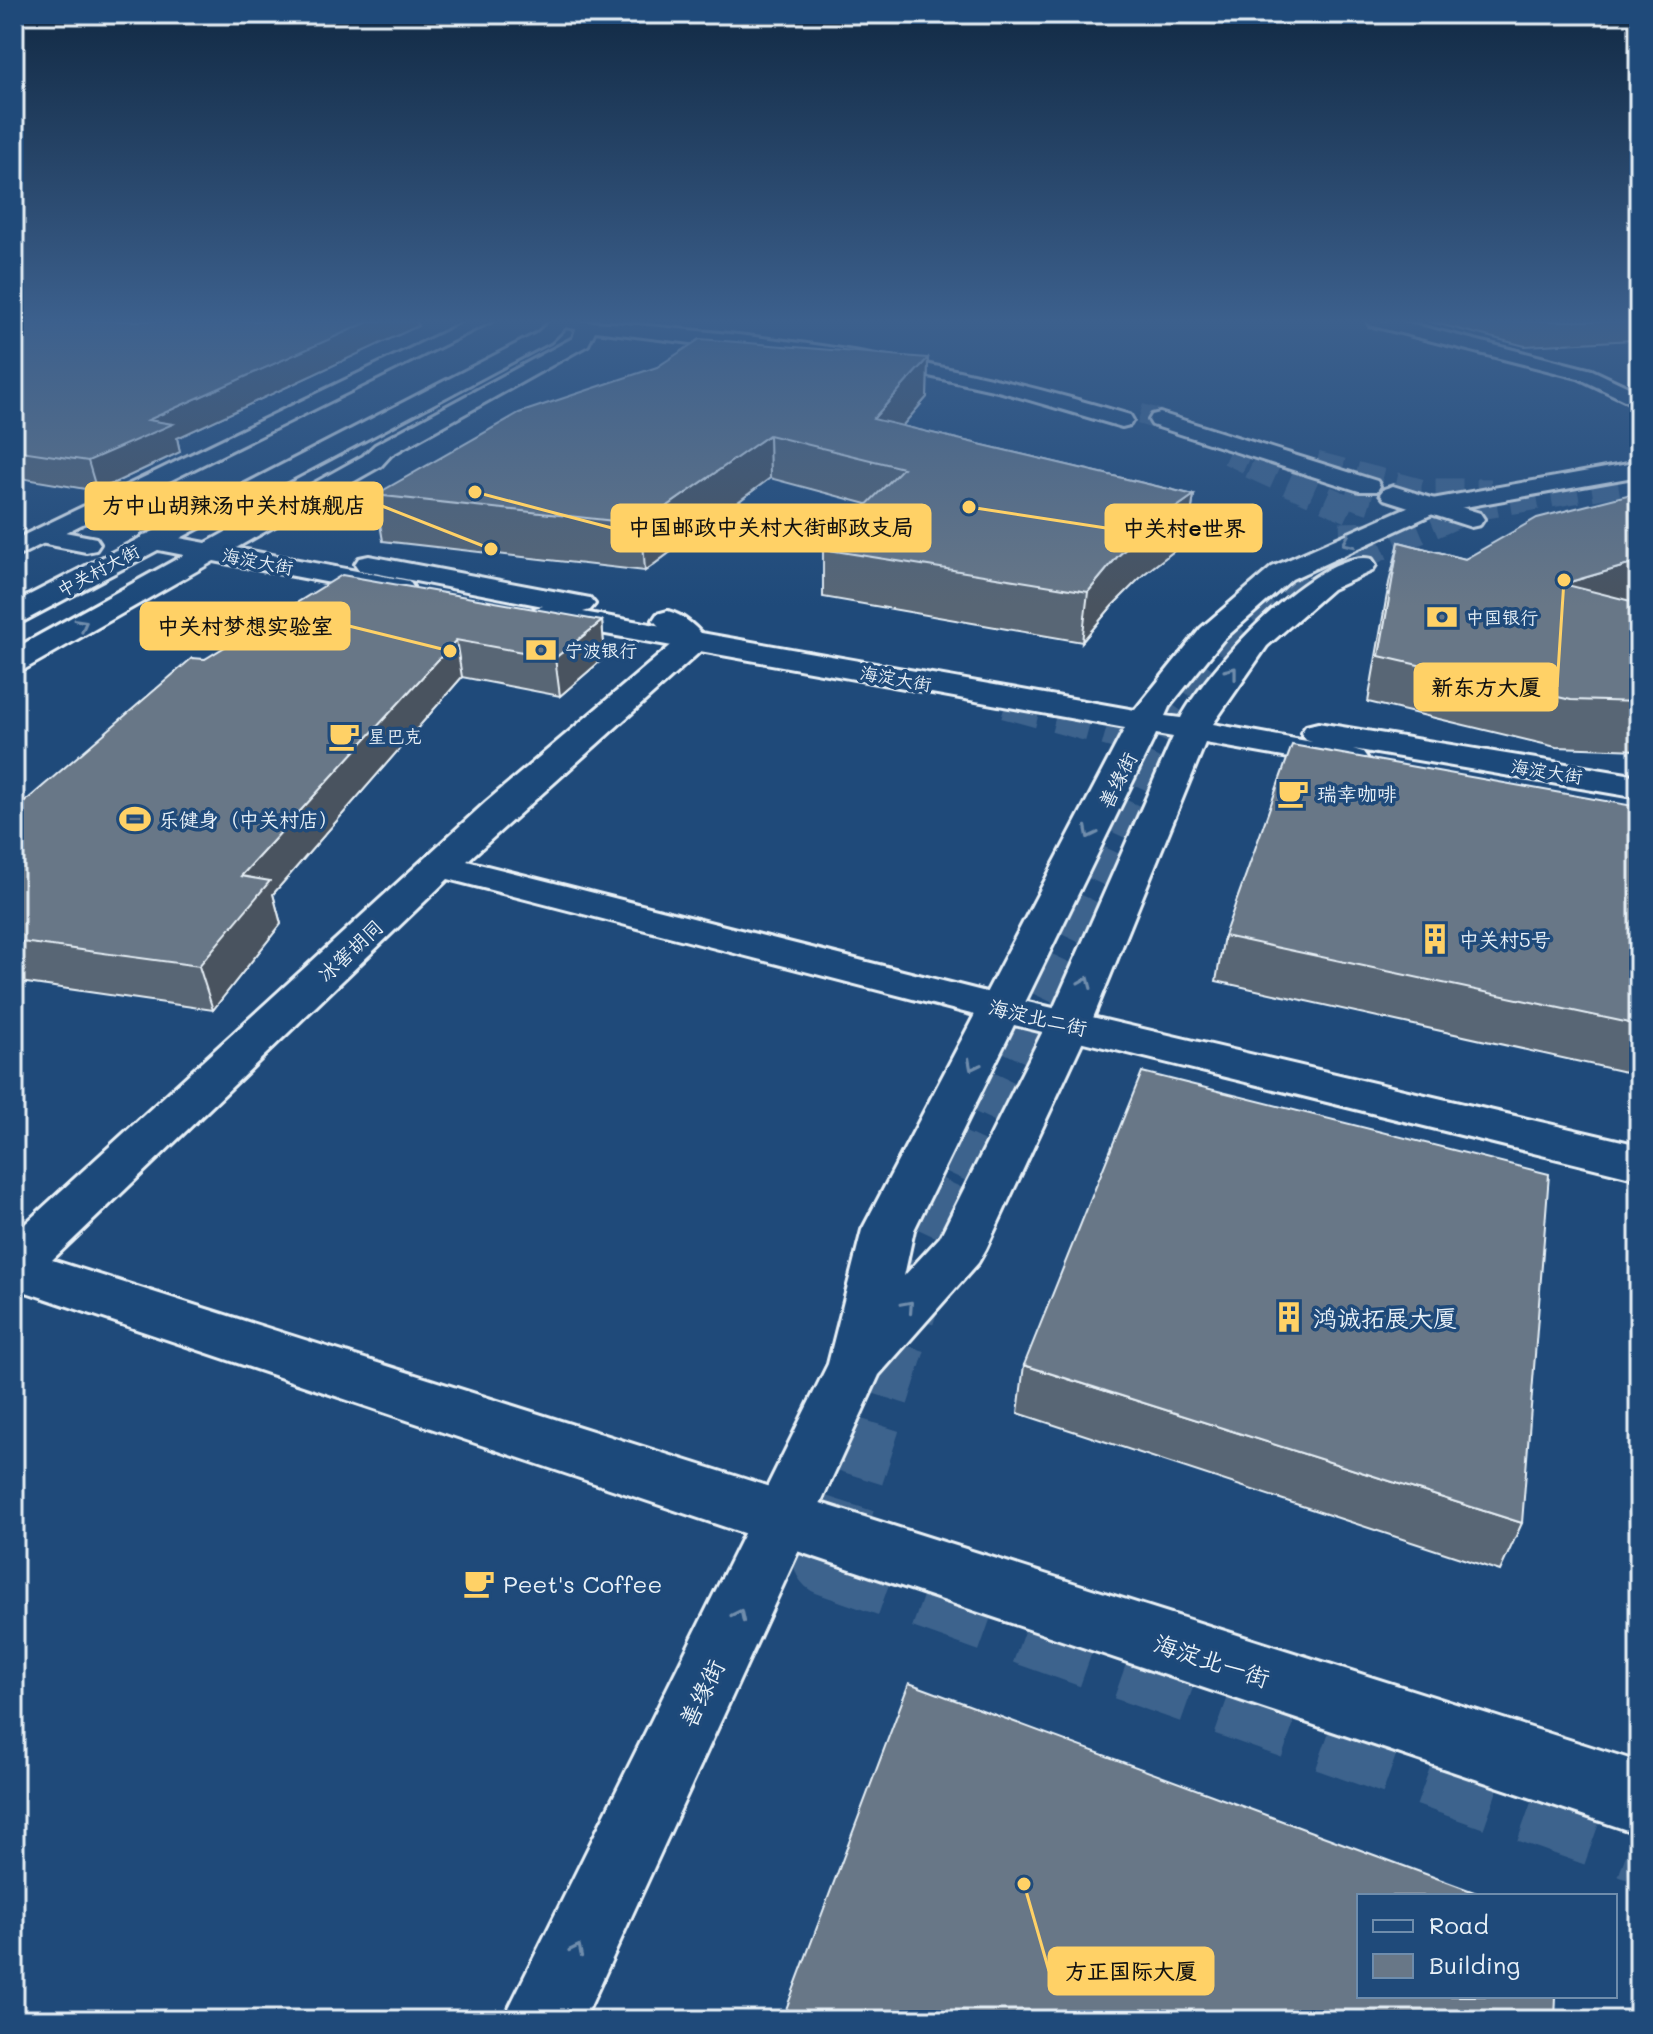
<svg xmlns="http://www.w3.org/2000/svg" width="1653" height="2034" font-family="Mali,'LXGW WenKai TC',sans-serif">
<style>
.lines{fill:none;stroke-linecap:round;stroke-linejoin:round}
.street-tunnel-far1{stroke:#3d638d;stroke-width:21;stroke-dasharray:21 11;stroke-linecap:butt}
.street-tunnel{stroke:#3d638d;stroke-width:27;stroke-dasharray:27 14;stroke-linecap:butt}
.secondary-tunnel-far5{stroke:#3d638d;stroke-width:21;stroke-dasharray:21 11;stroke-linecap:butt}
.secondary-tunnel-far4{stroke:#3d638d;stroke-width:27;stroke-dasharray:27 14;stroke-linecap:butt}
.secondary-tunnel-far3{stroke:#3d638d;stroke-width:35;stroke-dasharray:35 17;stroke-linecap:butt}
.secondary-tunnel-far2{stroke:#3d638d;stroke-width:44;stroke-dasharray:44 22;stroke-linecap:butt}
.secondary-tunnel-far1{stroke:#3d638d;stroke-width:56;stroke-dasharray:56 28;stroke-linecap:butt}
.secondary-tunnel{stroke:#3d638d;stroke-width:71;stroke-dasharray:71 36;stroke-linecap:butt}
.street-casing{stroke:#e8f1f8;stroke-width:6}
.secondary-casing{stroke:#e8f1f8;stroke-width:6}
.primary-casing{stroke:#e8f1f8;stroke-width:6}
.street{fill:#1f4a7a;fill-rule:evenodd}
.secondary{fill:#1f4a7a;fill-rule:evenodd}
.primary{fill:#1f4a7a;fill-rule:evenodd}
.wall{fill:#596674;stroke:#e8f1f8;stroke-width:2}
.shaded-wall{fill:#49535e;stroke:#e8f1f8;stroke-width:2}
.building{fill:#687787;stroke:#e8f1f8;stroke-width:2}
.oneway{stroke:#6f8dac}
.labels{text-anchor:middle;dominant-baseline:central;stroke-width:7;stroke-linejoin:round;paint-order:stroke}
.far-street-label{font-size:18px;fill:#e8f1f8;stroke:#1f4a7a}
.far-poi-label{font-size:18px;fill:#e8f1f8;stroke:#1f4a7a;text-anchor:start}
.street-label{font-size:20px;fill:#e8f1f8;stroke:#1f4a7a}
.poi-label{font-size:20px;fill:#e8f1f8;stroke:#1f4a7a;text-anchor:start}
.near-poi-label{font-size:24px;fill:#e8f1f8;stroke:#1f4a7a;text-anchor:start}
.near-street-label{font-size:24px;fill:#e8f1f8;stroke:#1f4a7a}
.leader{fill:none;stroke:#ffd166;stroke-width:3}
.callout-dot{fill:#ffd166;stroke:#1f4a7a;stroke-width:3}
.callout{fill:#ffd166;stroke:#ffd166;stroke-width:3}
.callout-label{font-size:22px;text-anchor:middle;font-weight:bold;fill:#111}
</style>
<rect width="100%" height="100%" fill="#1f4a7a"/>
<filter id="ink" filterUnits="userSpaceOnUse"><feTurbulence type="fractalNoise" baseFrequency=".0125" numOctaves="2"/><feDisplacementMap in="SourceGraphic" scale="16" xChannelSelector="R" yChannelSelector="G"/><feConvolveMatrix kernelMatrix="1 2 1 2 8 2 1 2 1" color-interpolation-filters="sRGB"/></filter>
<g filter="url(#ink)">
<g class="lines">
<path class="street-tunnel-far1" d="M1140,414l20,6"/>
<path class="street-tunnel" d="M1346,493l25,8"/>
<path class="secondary-tunnel-far5" d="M1228,454l27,13
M1316,465l6,2"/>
<path class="secondary-tunnel-far4" d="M1251,465l102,46 1,48
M1316,465l104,27h71
M1224,650l87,-73 163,-70 165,-28"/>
<path class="secondary-tunnel-far3" d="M1006,701l113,31 21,17 -2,35
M1099,883l75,-162 51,-73"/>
<path class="secondary-tunnel-far2" d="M962,1179l138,-298"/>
<path class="secondary-tunnel-far1" d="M830,1556l94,-295 39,-84"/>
<path class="secondary-tunnel" d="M831,1554l-2,6 810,286"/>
<defs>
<path id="street" d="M1367,321h33l192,49 47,22v15l-61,-29 -209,-53z
M1393,486l87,27 4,6 -4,6 -9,2 -87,-28 -4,-5 4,-5z
M668,611c16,4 31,18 40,31l-4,6 -237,213 535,135 637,149v34l-637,-157 -554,-143 -396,381 1587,502v72l-1625,-546v-54l472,-432 189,-160 -22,-22 4,-6z"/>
<path id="secondary" d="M467,321h25l-478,237v-18z
M552,321c59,0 117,7 177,13 137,15 269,41 401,81l3,5 -3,5 -8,2 -120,-35 -110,-24 -297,-37 -7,14 -197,110 -10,11 -145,82 173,33 4,6 -4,6 -10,3 -185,-35 -189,108 -11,2v-22l170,-94 -41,-8 -3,-6 3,-6 10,-2 53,10 157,-87 12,-11 198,-107 3,-9 -22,-4z
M1160,413l217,68 3,5 -3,5h-18l-207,-66 -3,-5 3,-5z
M1639,462v14l-202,36 -145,67 -69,61 -54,67 -4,9 16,2c23,-45 137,-172 191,-159l4,6 -4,6 -40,18 -65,57 -54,78 99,18 -6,-2 -5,-7 5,-7 12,-3 321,53v22l-286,-49 10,3 5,7 -5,7 -12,3 -146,-26 -114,280 -105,226 -8,14 -99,112 -295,645h-81l325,-656 34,-134 263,-502 -580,-105 -10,-3 -5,-6 5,-6 8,-2 -184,-36 -4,-6 4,-6 10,-2 221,42 5,6 -5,6 -7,2 552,98 66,-82 71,-61 149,-66zM1156,734l17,3 -126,286 -107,214 -36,39 10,-46z"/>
<path id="primary" d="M551,321h21l-22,21 -526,279 -10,3v-21l522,-269z
M44,528l52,10 4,6 -4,6 -10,2 -51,-10 -4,-6 4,-6z"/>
</defs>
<use href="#street" class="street-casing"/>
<use href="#secondary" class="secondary-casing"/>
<use href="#primary" class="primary-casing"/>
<use href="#street" class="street"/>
<use href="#secondary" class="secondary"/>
<use href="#primary" class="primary"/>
</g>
<path class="wall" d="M14,321h403l1,5 -241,112 3,14 -83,39 -83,-14z
M1427,321h212v23l-5,-4 -109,6z
M928,358l-1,39 -25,29 292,69 -7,46 -43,33 -32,32 -30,36 -259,-45v-48l44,-45 -97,-26 -125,93 -262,-30 -8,-46z
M1639,492v108l-5,2 5,1v147l-83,-3 -188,-45 21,-119 10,-41 66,17z
M602,621l3,36 -45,39 -98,-19 -189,217 8,30 -68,86 -193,-28 -6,-15v-156l191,-152z
M1639,807v268l-423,-94 8,-45z
M1024,1365l498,158 -22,48 -482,-158z"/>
<path class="shaded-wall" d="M370,321h47l1,5 -241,112 3,14 -83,39 -9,-30 60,-41z
M928,358l-1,39 -55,64 1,-42z
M769,435l1,43 -125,93 -3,-47z
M1194,495l-7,46 -43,33 -32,32 -30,36 6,-50 29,-35 33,-31z
M1639,562v38l-89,27 13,-43z
M602,621l3,36 -45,39 -5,-38z
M456,640l6,37 -189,217 8,30 -68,86 -14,-44 42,-90z"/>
<path class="building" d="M14,321h356l-222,99 25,4 -85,37 -74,-11z
M700,339l228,19 -55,61 321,76 -44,31 -33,31 -29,35 -265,-43 80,-81 -134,-33 -127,89 -267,-29 144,-82 138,-46z
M1639,492v70l-76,22 76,19v99l-68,-2 -192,-44 20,-114 66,17 72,-41z
M342,575l260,46 -47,37 -99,-18 -215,236 29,5 -71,85 -185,-25v-130l178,-153 13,1z
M1292,745l347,62v218l-415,-89z
M1142,1072l407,102 -27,349 -498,-158z
M909,1683l576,213h-126v100h197l-1,24h-773z"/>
<defs><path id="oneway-chevron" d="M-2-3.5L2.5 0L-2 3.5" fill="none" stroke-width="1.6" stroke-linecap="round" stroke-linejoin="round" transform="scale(2)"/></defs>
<g class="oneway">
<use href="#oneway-chevron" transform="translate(1348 542) rotate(155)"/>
<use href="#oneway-chevron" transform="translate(82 624) rotate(-29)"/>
<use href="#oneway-chevron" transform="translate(1232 672) rotate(-52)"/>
<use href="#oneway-chevron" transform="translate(1090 833) rotate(117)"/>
<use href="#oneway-chevron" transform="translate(1086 982) rotate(-67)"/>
<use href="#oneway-chevron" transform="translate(973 1065) rotate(117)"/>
<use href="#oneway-chevron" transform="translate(908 1306) rotate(-48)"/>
<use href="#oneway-chevron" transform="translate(739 1615) rotate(-64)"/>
<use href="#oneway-chevron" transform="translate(577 1950) rotate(-64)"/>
</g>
</g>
<linearGradient id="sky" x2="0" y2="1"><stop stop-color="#112943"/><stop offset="0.53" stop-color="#3c608d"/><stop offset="1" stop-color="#3c608d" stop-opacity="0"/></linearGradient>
<rect width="1653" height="606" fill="url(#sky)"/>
<defs>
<symbol id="bank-bare" viewBox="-9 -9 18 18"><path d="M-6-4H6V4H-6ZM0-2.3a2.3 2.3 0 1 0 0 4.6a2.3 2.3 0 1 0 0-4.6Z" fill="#ffd166" stroke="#1f4a7a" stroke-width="2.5" paint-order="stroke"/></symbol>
<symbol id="cafe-bare" viewBox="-9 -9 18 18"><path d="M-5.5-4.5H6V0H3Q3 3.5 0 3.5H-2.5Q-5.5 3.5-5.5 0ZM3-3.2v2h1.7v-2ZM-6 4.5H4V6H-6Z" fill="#ffd166" stroke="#1f4a7a" stroke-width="2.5" paint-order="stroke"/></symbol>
<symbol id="stadium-bare" viewBox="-9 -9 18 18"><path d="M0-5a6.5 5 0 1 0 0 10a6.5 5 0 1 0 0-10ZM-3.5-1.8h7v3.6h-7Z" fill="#ffd166" stroke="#1f4a7a" stroke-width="2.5" paint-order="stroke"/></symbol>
<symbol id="building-bare" viewBox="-9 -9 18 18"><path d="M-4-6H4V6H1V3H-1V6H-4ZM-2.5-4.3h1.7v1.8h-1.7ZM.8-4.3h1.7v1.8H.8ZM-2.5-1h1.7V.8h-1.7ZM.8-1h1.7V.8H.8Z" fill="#ffd166" stroke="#1f4a7a" stroke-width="2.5" paint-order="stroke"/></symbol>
</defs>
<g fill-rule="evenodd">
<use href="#bank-bare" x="1420" y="595" width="44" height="44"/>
<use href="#bank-bare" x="519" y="628" width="44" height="44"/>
<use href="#cafe-bare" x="322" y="714" width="44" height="44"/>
<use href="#cafe-bare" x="1271" y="771" width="44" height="44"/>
<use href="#stadium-bare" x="113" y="797" width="44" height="44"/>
<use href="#building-bare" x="1413" y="917" width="44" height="44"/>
<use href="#building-bare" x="1267" y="1295" width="44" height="44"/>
<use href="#cafe-bare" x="457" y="1561" width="44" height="44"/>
</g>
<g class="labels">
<g class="far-street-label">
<text transform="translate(258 561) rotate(11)">海淀大街</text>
<text transform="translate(98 570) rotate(-28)">中关村大街</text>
<text transform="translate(896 678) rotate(10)">海淀大街</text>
<text transform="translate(1547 771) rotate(9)">海淀大街</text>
</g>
<g class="far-poi-label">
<text x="1466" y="617">中国银行</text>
<text x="565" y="650">宁波银行</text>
<text x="368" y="736">星巴克</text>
</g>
<g class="street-label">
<text transform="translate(1117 780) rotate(-63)">善缘街</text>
<text transform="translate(350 950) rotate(-43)">冰窖胡同</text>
<text transform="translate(1038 1017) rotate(13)">海淀北二街</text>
</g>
<g class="poi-label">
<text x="1317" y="793">瑞幸咖啡</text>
<text x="159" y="819">乐健身（中关村店）</text>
<text x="1459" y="939">中关村5号</text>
</g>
<g class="near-poi-label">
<text x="1313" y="1317">鸿诚拓展大厦</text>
<text x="503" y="1583">Peet's Coffee</text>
</g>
<g class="near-street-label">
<text transform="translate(1212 1660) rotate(18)">海淀北一街</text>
<text transform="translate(701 1693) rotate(-64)">善缘街</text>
</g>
</g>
<path class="leader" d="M491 549L382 506M475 492L612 528M969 507L1106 528M450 651L349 626M1564 580L1557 687M1024 1884L1049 1971"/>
<g class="callout-dot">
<circle cx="491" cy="549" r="8"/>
<circle cx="475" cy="492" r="8"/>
<circle cx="969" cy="507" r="8"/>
<circle cx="450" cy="651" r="8"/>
<circle cx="1564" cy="580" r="8"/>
<circle cx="1024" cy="1884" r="8"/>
</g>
<g class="callout">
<rect x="86" y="483" width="296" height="46" rx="8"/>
<rect x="612" y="505" width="318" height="46" rx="8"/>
<rect x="1106" y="505" width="155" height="46" rx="8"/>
<rect x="141" y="603" width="208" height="46" rx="8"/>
<rect x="1415" y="664" width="142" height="46" rx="8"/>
<rect x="1049" y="1948" width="164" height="46" rx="8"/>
</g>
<g class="callout-label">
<text x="234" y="513">方中山胡辣汤中关村旗舰店</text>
<text x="771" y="535">中国邮政中关村大街邮政支局</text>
<text x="1184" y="536">中关村e世界</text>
<text x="245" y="634">中关村梦想实验室</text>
<text x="1486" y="695">新东方大厦</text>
<text x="1131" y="1979">方正国际大厦</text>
</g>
<rect width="1653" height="2034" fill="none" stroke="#1f4a7a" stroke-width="48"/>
<rect x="24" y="24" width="1605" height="1986" fill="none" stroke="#e8f1f8" stroke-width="3" filter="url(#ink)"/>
<rect x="1357" y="1894" width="260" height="104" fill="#1f4a7a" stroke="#6f8dac" stroke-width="2"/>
<rect x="1373" y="1920" width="40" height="12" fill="#1f4a7a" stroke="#6f8dac" stroke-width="2"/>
<text x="1429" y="1934" font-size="24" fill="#e8f1f8">Road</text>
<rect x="1373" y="1954" width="40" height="24" fill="#687787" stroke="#6f8dac" stroke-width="2"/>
<text x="1429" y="1974" font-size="24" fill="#e8f1f8">Building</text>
</svg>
